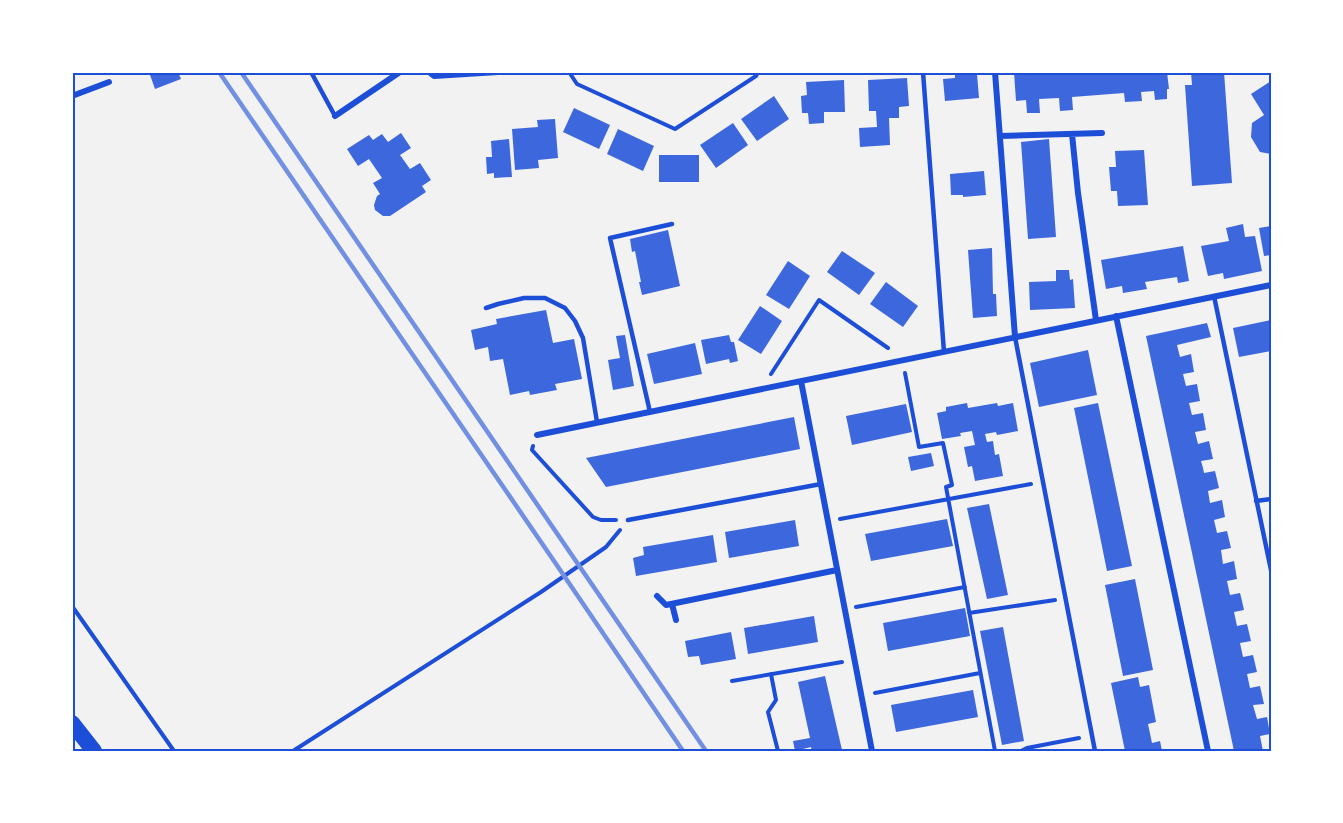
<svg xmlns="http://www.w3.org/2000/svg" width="1343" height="823" font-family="'PT Sans',sans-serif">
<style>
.building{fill:#3d67dc}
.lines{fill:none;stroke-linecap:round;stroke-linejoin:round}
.path{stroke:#1d4ed8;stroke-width:4}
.service{stroke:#1d4ed8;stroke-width:4.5}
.minor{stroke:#1d4ed8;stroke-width:6}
.trunk{stroke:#1d4ed8;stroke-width:16}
.rail{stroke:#7290e2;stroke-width:4.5}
.neatline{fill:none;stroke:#1d4ed8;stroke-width:2}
</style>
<rect width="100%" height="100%" fill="#f2f2f2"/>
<path class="building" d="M149,72h29l3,7 -26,10z
M1014,72h153l2,17h-2v10l-12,1 -1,-9 -13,1 1,9 -17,1 -1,-9 -52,4 1,13 -13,1 -1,-13 -20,1 1,14h-13l-1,-13 -10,1z
M1191,72h33l8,111 -40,3 -7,-101h7z
M977,74l2,24 -34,3 -2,-22 12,-1v-3z
M907,78l2,28 -10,1v11h-10l1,27 -30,2 -1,-19 18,-1 -1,-16h-7l-1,-31z
M844,80l1,32h-21v11l-15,1 -1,-11h-6l-1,-17 6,-1 -1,-13z
M1271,81v73l-11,-2 -9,-15 1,-14 12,-8 -13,-21z
M774,96l15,23 -32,22 -16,-22z
M574,108l36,17 -11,24 -36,-17z
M555,119l3,39 -20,2 1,8 -24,2 -3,-41 26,-2 -1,-7z
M733,123l15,22 -32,23 -16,-23z
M618,129l36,17 -11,25 -36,-17z
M401,133l10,15 -11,7 10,14 10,-6 11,17 -9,6 4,6 -36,24h-7l-8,-6 -1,-5 3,-9 3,-2 -7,-11 9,-5 -13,-19 -11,7 -11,-17 22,-14 4,5 9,-6 6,8z
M509,139l3,38 -18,1v-5l-7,1 -1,-17h6l-1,-16z
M1049,139l7,98 -28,2 -7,-97z
M1144,150l4,55 -30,1 -1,-15h-6l-2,-24h7l-1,-16z
M659,155h40v27h-40z
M984,171l2,24 -23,2v-2h-12l-1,-21z
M1243,224l2,13 10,-1 7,35 -38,8 -1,-6 -15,3 -7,-30 28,-5 -3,-13z
M1271,226v29l-7,1 -5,-28z
M668,230l12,56 -38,9 -3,-13h2l-6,-31 -3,1 -2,-13z
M1183,246l6,35 -11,2 -1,-6 -32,5 2,7 -24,4 -1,-7 -16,3 -5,-29z
M992,248l1,46h3l1,22 -24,2 -5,-68z
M842,251l33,22 -16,22 -32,-23z
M788,261l22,15 -21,33 -23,-14z
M1056,270h13l1,10 3,-1 2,29 -45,2 -1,-28 27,-1z
M886,282l32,24 -15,21 -33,-23z
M760,306l22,15 -21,33 -23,-14z
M546,310l7,33 21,-4 8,40 -27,5 2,6 -27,5 -1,-4 -19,4 -7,-36 -13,2 -2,-14 -13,3 -4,-20 26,-6 -1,-5z
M1271,320v31l-32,6 -6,-29z
M1207,323l4,14 -34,8 3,12 11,-3 3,18 -11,2 3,12 11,-2 3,17 -11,2 3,12 11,-2 3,17 -11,2 3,12 11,-3 4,18 -12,2 2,7 1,5 11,-2 4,17 -11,3 2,12 12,-3 3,17 -11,3 3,13 10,-2 4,17 -10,2 2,14 11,-3 3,18 -10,2 3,14 10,-2 2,8 2,9 -10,2 3,14 10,-2 4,17 -11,2 3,14 10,-2 4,17 -10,2 3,14 10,-2 4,18 -11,1 4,14 10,-2 3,17 -10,2 3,15h-29l-88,-415z
M625,335l9,51 -21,4 -5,-30 12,-2 -4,-22z
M729,335l2,7h3l4,19 -8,2 -1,-4 -23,5 -5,-24z
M695,343l7,31 -48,10 -7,-30z
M1088,350l9,45 -58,12 -9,-44z
M967,403l1,5 29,-5 1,3 15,-3 5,28 -21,4 -1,-3 -11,2 2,8 6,-1 2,14 4,-1 4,22 -28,5 -3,-15 -4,1 -4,-20 11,-2 -3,-14 -12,2 1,3 -19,3 -5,-26 9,-2v-4z
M1098,403l34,163 -25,5 -33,-163z
M906,404l6,28 -60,13 -6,-29z
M794,417l6,32 -194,38 -20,-29z
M931,453l3,13 -23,5 -3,-14z
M989,504l19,91 -21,4 -20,-91z
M947,519l6,27 -82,15 -6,-27z
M795,520l4,26 -70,12 -4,-26z
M713,535l4,27 -81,14 -3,-18 11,-3 -1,-8z
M1135,579l18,91 -30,6 -18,-91z
M965,608l5,28 -82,15 -5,-28z
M814,616l4,26 -70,12 -4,-26z
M1003,627l21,114 -22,4 -22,-114z
M731,632l5,27 -35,6 -2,-9 -11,1 -3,-16z
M825,676l17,74 -30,1 -1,-4 -16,4 -2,-10 17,-3 -12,-56z
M1138,677l2,10 9,-2 7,37 -8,2 4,19 8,-2 2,10h-37l-14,-68z
M973,690l5,27 -82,15 -5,-27z"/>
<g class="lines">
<path class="path" d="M569,72l8,12 98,45 81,-53 2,-4
M905,373l14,74 24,-4 9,42 -6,2 49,264
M771,374l48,-74 69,48
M533,446l-1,4 61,67 8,3h15
M840,519l191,-35
M72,606l102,145
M856,607l109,-20
M969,613l86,-13
M771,674l5,26 -8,12 10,39
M732,681l110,-19
M875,693l105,-20
M293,751l248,-159 65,-45 14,-17
M1021,751l6,-3 52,-10"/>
<path class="service" d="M311,72l24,44
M923,72l21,280
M1214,296l57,274
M486,308l12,-4 26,-6h21l20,10 10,13 8,17 14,84
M1015,337l80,414
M650,412l-40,-174 62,-14
M1256,501l15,-2
M628,520l193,-36"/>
<path class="minor" d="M429,72l5,4 64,-4
M995,72l20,265
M72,96l37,-14
M335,116l65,-44
M1072,134l6,59 18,127
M1000,136l102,-3
M1116,316l92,435
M801,381l71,370
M537,435l734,-150
M657,596l9,9 171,-35
M672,604l4,16"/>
<path class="trunk" d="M72,723l22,28"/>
<path class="rail" d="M219,72l335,489 129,190
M241,72l465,679"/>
</g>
<rect width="1343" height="823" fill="none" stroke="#ffffff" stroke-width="147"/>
<rect x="74" y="74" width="1196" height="676" class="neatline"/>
</svg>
